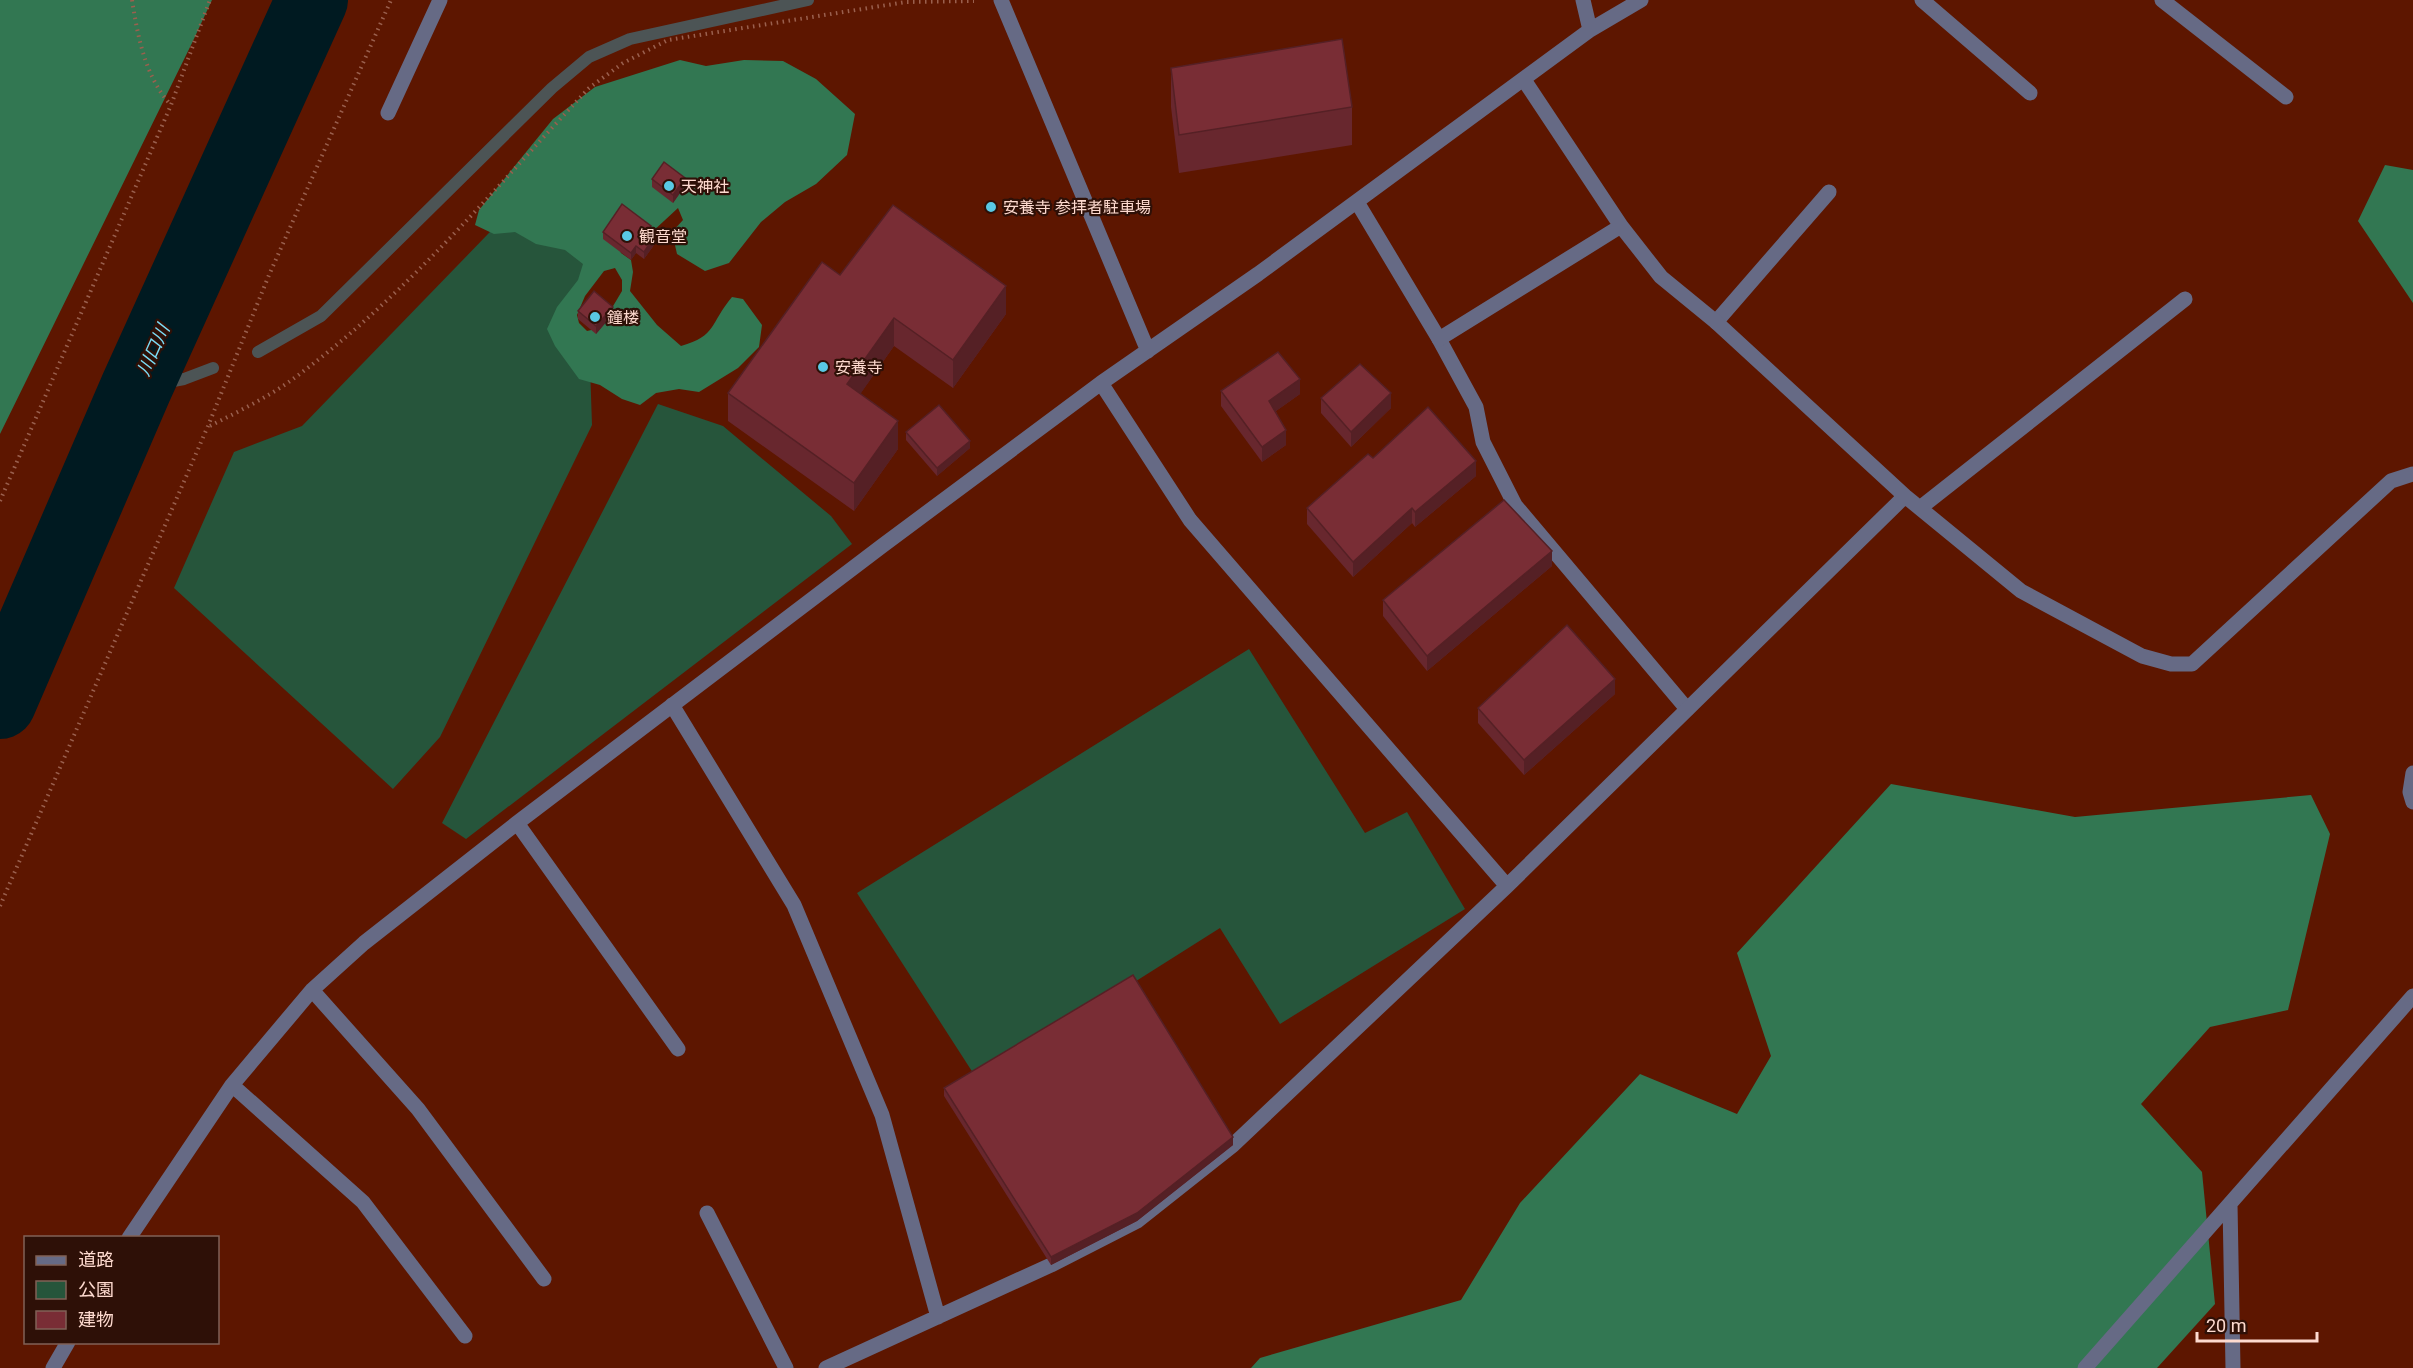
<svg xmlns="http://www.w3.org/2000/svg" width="2413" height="1368" font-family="Roboto,'Noto Sans JP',sans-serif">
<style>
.green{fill:#26553b}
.forest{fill:#327752;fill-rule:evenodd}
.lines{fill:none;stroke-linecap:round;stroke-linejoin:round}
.stream{stroke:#4c5455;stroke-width:12}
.river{stroke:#001a21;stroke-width:72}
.path{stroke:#9a604e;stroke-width:4;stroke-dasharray:1.5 4.5;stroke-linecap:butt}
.service{stroke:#666a85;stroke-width:15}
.minor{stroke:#666a85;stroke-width:15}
.wall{fill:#68272e}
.shaded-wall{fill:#552025}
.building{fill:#792d35;stroke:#552025;stroke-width:1.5}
.poi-dot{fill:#59c8e4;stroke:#2e1007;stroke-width:2}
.labels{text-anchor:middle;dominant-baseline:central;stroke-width:4.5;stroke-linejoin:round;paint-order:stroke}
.poi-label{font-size:16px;fill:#fedacf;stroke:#2e1007;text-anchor:start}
.water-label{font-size:18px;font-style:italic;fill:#7bdcf6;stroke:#2e1007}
</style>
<rect width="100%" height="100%" fill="#5d1600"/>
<path class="green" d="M519,202l89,59 -45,52 26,23 3,89 -152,312 -47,52 -219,-201 60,-136 68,-26z
M658,404l65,22 108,90 21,28 -386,295 -24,-16z
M1249,649l116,184 42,-21 58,97 -185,115 -60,-96 -87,55 -158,93 -118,-183z"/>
<path class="forest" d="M0,0h212l-20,43 -192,391z
M680,60l26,6 38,-6 39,1 33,18 39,35 -8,41 -31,29 -31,18 -24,20 -32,41 -24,8 -28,-17 -5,-22 11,-12 -5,-12 -27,25 -35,9 5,11 10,7 2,12 -3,19 27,34 24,21c36,-10 29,-23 51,-49l11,2 19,26 -3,22 -21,21 -39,24 -20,-3 -23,4 -16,12 -18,-6 -22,-14 -21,-6 -24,-33 -8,-17 10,-22 21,-27 5,-16 -18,-14 -29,-6 -21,-12 -21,2 -19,-9 4,-15 74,-91 42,-32zM615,268l7,12v11l-22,37 -13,3 -8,-8 -2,-8 8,-19 19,-25z
M2385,165l28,5v133l-55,-82z
M1891,784l184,33 236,-22 19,39 -42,176 -78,17 -69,77 61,68 13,132 -58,64h-906l9,-10 201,-58 59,-97 120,-129 97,40 34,-58 -34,-103z"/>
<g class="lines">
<path class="stream" d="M258,352l63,-36 231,-228 37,-31 41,-18 178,-39
M136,388l48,-9 29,-11"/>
<path class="river" d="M0,703l136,-315 176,-388"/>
<path class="path" d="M132,0c6,37 13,77 39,105
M210,426c31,-16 63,-31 91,-53 108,-81 196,-187 288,-285l34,-25 45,-23 238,-38 68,-1
M0,501l171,-396 39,-105
M0,906l208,-480 61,-151 122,-275"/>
<path class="service" d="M1716,322l113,-130
M1439,339l37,68 7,35 32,63 172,204
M707,1213l79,155"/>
<path class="minor" d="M1001,0l147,351
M1583,0l7,30
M1922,0l108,93
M2162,0l124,97
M1524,80l97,146 40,51 55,45 189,174 116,95 121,65 29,8h21l199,-183 22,-7
M388,113l52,-113
M1357,202l82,137 182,-113
M1101,383l89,137 317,366
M1920,508l265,-209
M672,705l122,200 88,210 56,202
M2413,773l-3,19 3,10
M517,823l161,226
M312,990l106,119 126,170
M232,1085l131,117 102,134
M2230,1204l3,164
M129,1238l103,-153 80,-95 52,-47 153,-120 365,-277 219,-163 157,-109 332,-244 51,-30
M53,1368l15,-26
M826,1368l225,-103 86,-44 96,-76 274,-259 398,-390
M2085,1368l328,-372"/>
</g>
<path class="wall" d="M1171,68l181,39v38l-173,28 -8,-66z
M652,179l33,7 -12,17 -21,-16z
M603,232l48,1 -1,2 4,10 -10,14 -8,-6 -5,7 -28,-21z
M840,275l166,39 -53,74 -59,-42 -34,48 38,55 -44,62 -126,-90v-28z
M578,311l35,3 -17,20 -18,-15z
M1221,391l79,3 -24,17 10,34 -24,17 -41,-56z
M1321,398l70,10 -40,39 -30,-34z
M906,432l64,16 -33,28 -31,-36z
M1373,458l103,18 -61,51 -3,-4 -59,54 -46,-53v-16z
M1552,566l-125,105 -44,-55v-16z
M1615,694l-91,81 -46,-52v-15z
M944,1088l289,57 -96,76 -86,44 -107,-169z"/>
<path class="shaded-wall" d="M685,178v8l-12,17v-8z
M651,226v7l-4,7v-8z
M654,237v8l-10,14v-7z
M636,246v7l-5,7v-7z
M1006,286v28l-53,74v-28z
M613,307v7l-17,20v-8z
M894,318v28l-47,67v-29z
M1300,379v15l-31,22v-15z
M1391,393v15l-40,39v-15z
M898,421v28l-44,62v-28z
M1286,430v15l-24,17v-15z
M970,441v7l-33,28v-8z
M1476,461v15l-61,51v-15z
M1412,508v15l-59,54v-15z
M1552,551v15l-125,105v-15z
M1615,679v15l-91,81v-15z
M1233,1137v8l-96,76 -86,44v-8z"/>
<path class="building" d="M1342,39l10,68 -173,28 -8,-67z
M664,162l21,16 -12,17 -21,-16z
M622,204l29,22 -4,6 7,5 -10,15 -8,-6 -5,7 -28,-21z
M893,205l113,81 -53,74 -59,-42 -47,66 51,37 -44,62 -126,-90 94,-131 18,13z
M594,291l19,16 -17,19 -18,-15z
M1278,352l22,27 -31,22 17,29 -24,17 -41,-56z
M1360,364l31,29 -40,39 -30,-34z
M939,405l31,36 -33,27 -31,-36z
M1428,407l48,54 -61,51 -3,-4 -59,54 -46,-54 61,-54 5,4z
M1504,500l48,51 -125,105 -44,-56z
M1567,625l48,54 -91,81 -46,-52z
M1133,975l100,162 -96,76 -86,44 -107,-169z"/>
<g class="poi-dot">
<circle cx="669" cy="186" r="6"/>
<circle cx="991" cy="207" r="6"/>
<circle cx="627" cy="236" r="6"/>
<circle cx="595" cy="317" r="6"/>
<circle cx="823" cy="367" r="6"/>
</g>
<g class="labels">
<g class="poi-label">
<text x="681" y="186">天神社</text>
<text x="1003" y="207">安養寺 参拝者駐車場</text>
<text x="639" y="236">観音堂</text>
<text x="607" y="317">鐘楼</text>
<text x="835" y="367">安養寺</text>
</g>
<g class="water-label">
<text transform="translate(153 350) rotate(-66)">川口川</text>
</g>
</g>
<rect x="24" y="1236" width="195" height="108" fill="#2e1007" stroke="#816157" stroke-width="1.5"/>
<rect x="36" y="1256" width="30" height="9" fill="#666a85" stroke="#816157" stroke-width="1.5"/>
<text x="78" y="1266" font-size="18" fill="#fedacf">道路</text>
<rect x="36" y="1281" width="30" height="18" fill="#26553b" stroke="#816157" stroke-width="1.5"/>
<text x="78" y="1296" font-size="18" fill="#fedacf">公園</text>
<rect x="36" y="1311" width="30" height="18" fill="#792d35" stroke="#816157" stroke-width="1.5"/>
<text x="78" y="1326" font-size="18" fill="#fedacf">建物</text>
<path d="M2197 1332v9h120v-9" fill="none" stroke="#fedacf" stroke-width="3"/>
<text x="2206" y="1332" font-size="18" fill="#fedacf" stroke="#2e1007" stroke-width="4.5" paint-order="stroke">20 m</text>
</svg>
